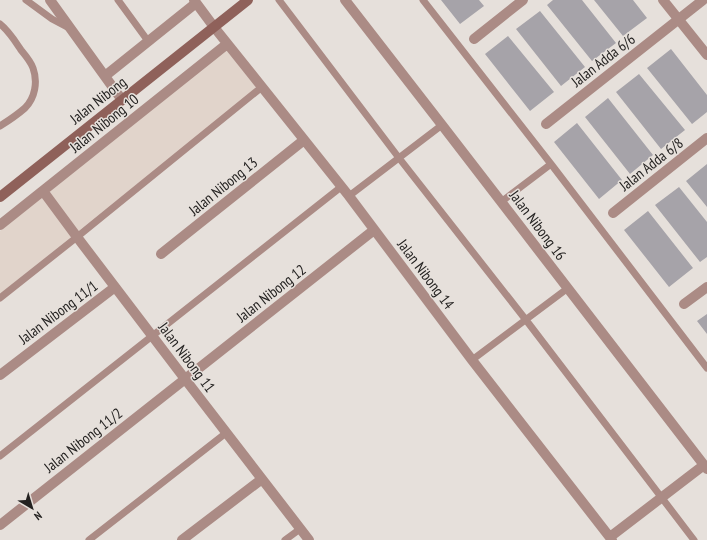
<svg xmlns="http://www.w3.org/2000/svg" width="707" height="540" font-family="'PT Sans Narrow',sans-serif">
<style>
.built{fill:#e1d4cb}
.building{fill:#a6a3a9}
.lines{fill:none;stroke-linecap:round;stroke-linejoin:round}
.lane{stroke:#ab8b85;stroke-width:7}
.street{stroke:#ab8b85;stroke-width:10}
.secondary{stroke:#8f615a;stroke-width:10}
.labels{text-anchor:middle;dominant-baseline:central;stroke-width:3;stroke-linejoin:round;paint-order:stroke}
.street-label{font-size:15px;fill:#242221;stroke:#e6e0db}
</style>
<rect width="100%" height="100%" fill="#e6e0db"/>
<path class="built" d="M226,50l31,38 -257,206v-63z"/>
<path class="building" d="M441,0h38l5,6 -24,18z
M553,0h29l34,43 -24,18 -45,-56z
M594,0h39l14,18 -24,18z
M540,11l45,56 -24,19 -45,-57z
M508,36l46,56 -24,19 -45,-57z
M671,49l36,46v17l-15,12 -45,-56z
M639,74l46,56 -24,19 -45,-57z
M608,98l45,57 -23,19 -45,-57z
M577,123l45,57 -23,19 -45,-57z
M707,164v43l-21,-26z
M679,187l28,35v35l-7,5 -45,-57z
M648,211l45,57 -24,19 -45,-57z
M707,314v20l-10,-13z"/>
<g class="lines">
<path class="lane" d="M26,0l26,19 17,9
M118,0l30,41
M279,0l120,158 127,162 168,220
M423,0l128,164
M0,24c9,7 15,17 21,26 5,6 10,12 12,18 5,14 2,30 -8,40 -8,7 -17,13 -25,18
M349,196l93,-71
M501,202l50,-38 156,204
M0,298l77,-61 185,-150
M472,360l96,-72
M0,456l341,-269
M89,540l137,-107
M285,540l15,-11"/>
<path class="street" d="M50,0l72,100
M194,0l20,27 135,169 123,164 140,180
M345,0l97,125 265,344
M663,0l44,55
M474,39l49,-39
M105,76l91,-73
M546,124l157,-124
M43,191l34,46 108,142 124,161
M613,213l94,-75
M0,225l227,-181
M161,254l143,-114
M684,304l23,-17
M0,375l115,-88
M0,525l374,-295
M610,537l94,-72
M182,540l80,-61"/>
<path class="secondary" d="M0,197l248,-197"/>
</g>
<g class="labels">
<g class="street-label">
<text transform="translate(603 60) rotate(-38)">Jalan Adda 6/6</text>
<text transform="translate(98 100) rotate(-38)">Jalan Nibong</text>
<text transform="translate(104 123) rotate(-39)">Jalan Nibong 10</text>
<text transform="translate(651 164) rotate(-38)">Jalan Adda 6/8</text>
<text transform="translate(223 186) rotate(-39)">Jalan Nibong 13</text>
<text transform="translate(538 225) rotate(53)">Jalan Nibong 16</text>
<text transform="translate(426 274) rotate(53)">Jalan Nibong 14</text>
<text transform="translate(271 293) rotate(-38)">Jalan Nibong 12</text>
<text transform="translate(58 312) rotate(-37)">Jalan Nibong 11/1</text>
<text transform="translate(187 357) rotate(53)">Jalan Nibong 11</text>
<text transform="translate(83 440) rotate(-38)">Jalan Nibong 11/2</text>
</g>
</g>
<g transform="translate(32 508) rotate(142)" stroke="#e6e0db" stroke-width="3" paint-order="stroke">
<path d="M0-3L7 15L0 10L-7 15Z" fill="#242221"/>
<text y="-6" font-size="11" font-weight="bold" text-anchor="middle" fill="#242221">N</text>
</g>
</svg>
